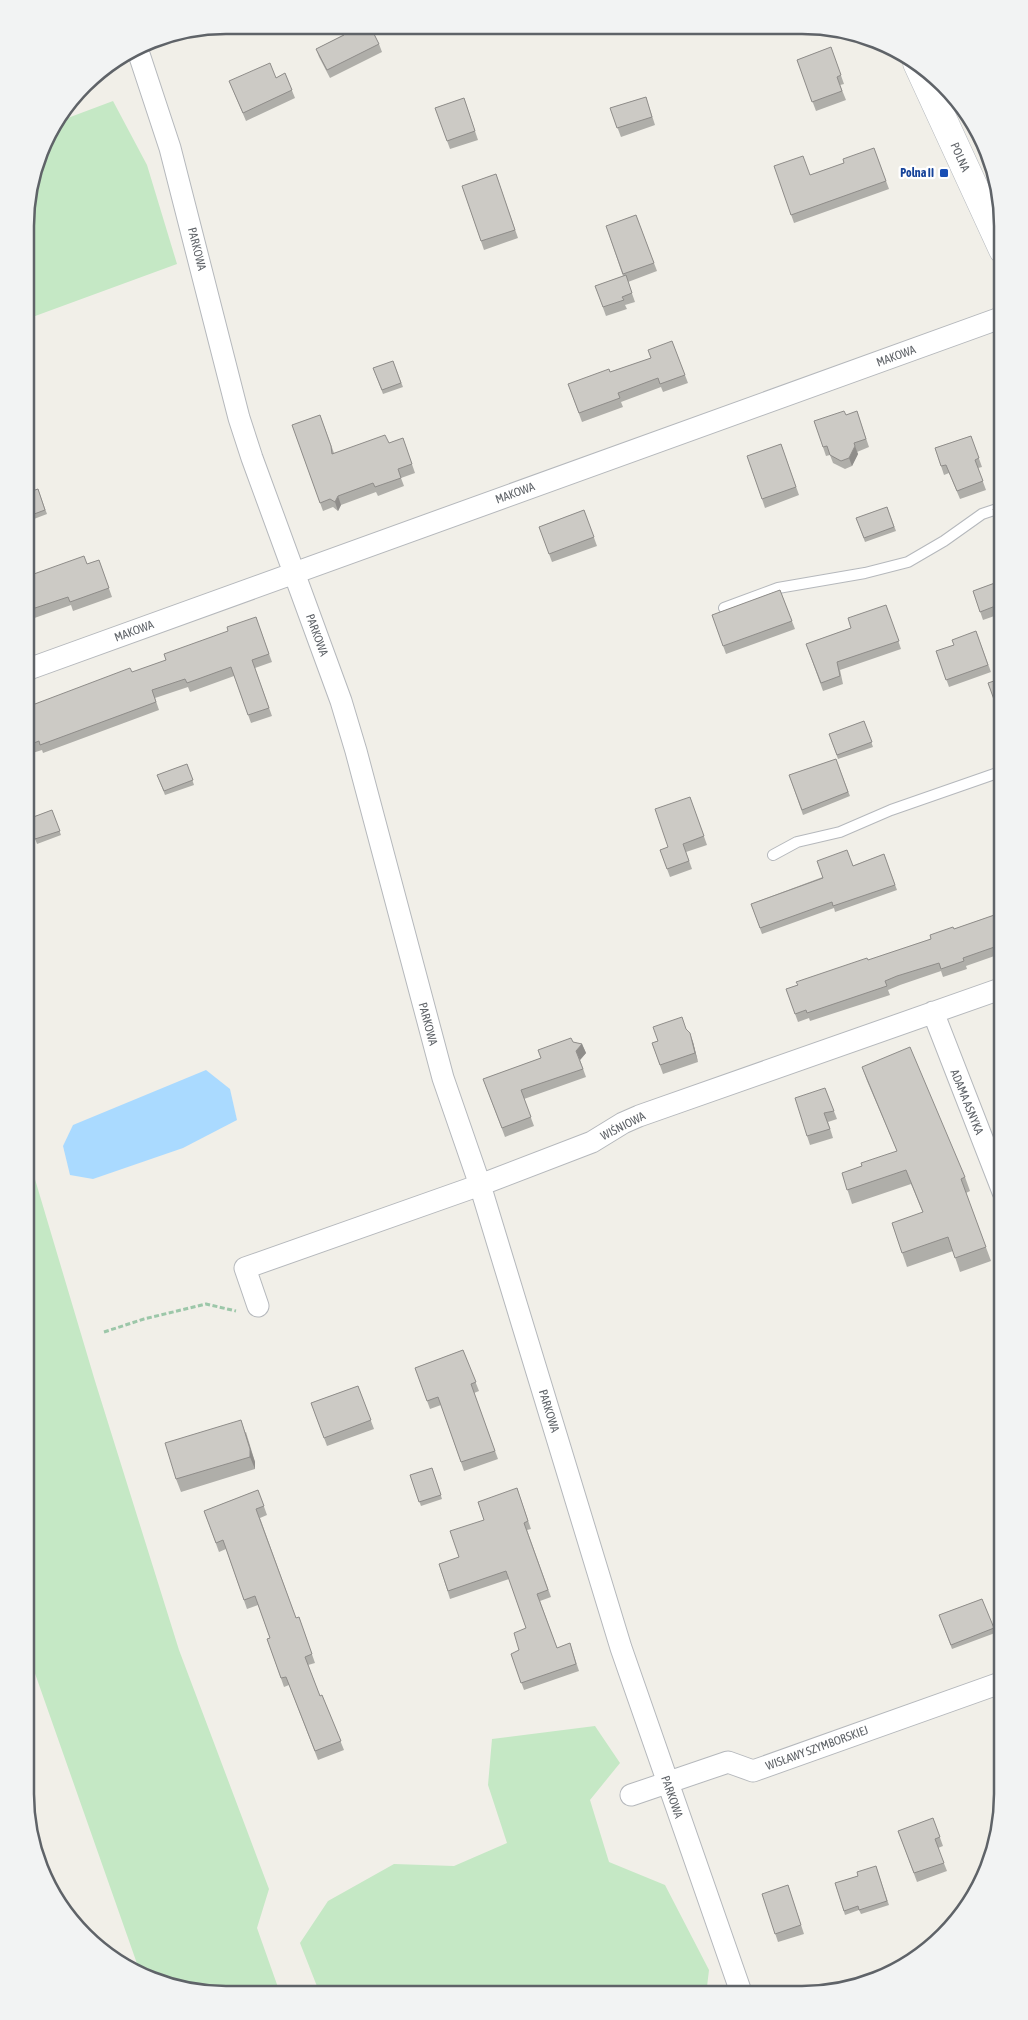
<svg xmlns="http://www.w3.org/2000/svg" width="1028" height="2020" font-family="'Asap Condensed',sans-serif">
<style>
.green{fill:#c5e8c5}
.water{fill:#aadaff}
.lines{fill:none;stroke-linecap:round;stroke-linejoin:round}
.lane-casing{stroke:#b5b8bc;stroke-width:12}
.street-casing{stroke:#b5b8bc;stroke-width:23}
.secondary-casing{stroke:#b6babf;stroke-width:29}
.path{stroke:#9cc7a9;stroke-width:3;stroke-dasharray:5 2.5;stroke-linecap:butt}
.lane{stroke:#fff;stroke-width:10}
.street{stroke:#fff;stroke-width:21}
.secondary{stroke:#fff;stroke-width:28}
.wall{fill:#afaea9}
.shaded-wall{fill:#8f8d8a}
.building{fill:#cccac5;stroke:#8f8d8a}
.transit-dot{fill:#1a4fb4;stroke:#fff;stroke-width:2}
.labels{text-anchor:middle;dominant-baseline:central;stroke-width:4.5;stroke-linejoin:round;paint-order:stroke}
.street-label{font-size:12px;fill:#5f6368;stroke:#fff}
.transit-label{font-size:12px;font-weight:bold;fill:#164399;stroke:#fff;text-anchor:end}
.rim{fill:none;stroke:#5f6368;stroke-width:2.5}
</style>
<rect width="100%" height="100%" fill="#f1efe8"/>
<path class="green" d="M113,101l34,64 30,99 -150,55v-119l19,-63 11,-15z
M26,1149l69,232 84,269 90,239 -12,39 23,65h-81l-58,-18 -116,-330z
M595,1726l25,37 -30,37 19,62 56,23 44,85 -3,25 -386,-1 -20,-51 28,-42 66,-37 60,2 53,-23 -19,-58 4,-46z"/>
<path class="water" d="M206,1070l24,19 7,31 -54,28 -90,31 -23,-4 -7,-29 10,-21z"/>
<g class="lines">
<defs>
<path id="lane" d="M724,608l54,-20 87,-15 43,-11 36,-21 38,-27 21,-7
M773,855l24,-13 43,-10 51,-22 112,-39"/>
<path id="street" d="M137,48l33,100 69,270 13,40 89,243 15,50 87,327 37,107 141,463 121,347
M26,670l977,-353
M933,1012l70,180
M258,1306l-13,-38 235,-83 112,-43 31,-19 16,-7 364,-128
M631,1795l97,-33 25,9 250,-89"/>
<path id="secondary" d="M917,63l86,187"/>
</defs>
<use href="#lane" class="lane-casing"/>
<use href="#street" class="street-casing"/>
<use href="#secondary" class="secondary-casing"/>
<path class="path" d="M104,1332l40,-13 62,-15 30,7"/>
<use href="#lane" class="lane"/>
<use href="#street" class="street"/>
<use href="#secondary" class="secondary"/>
</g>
<path class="wall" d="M338,26h32l9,18 3,8 -52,26 -11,-21 -3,-8 27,-14z
M831,47l13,37 -4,1 6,15 -30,11 -19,-51z
M285,73l10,25 -49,23 -17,-40 47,-3z
M646,97l9,28 -34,12 -11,-29z
M464,98l14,42 -28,9 -15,-41z
M874,148l15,41 -95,34 -20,-57 36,9 34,-12z
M496,174l22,64 -34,12 -22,-64z
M636,215l21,56 -29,11 7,20 -10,3 2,4 -21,7 -11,-30 28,-10 -17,-50z
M672,341l16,42 -25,9 -2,-5 -40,15 2,5 -41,15 -14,-38 42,-12 41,-14z
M393,361l10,26 -20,7 -10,-26z
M857,411l12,36 -12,5 1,2 -6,12 -7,3 -12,-6 -3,-8 -4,1 -12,-35 32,-6z
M320,415l14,38 55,-10 14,-5 12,35 -14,5 3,8 -26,10 -2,-4 -35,13 -3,6 -5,-4 -10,4 -31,-86z
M971,436l11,31 -4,1 8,22 -26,9 -11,-26 -5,2 -9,-27z
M781,444l18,51 -34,13 -18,-52z
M38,489l9,25 -21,8v-29z
M887,507l9,24 -31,11 -9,-24z
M584,510l13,36 -45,16 -13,-35z
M99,560l13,37 -39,14 -2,-6 -45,16v-53l5,7 56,-11z
M1003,580v33l-20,7 -10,-29z
M780,590l15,39 -69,25 -14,-39z
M886,605l15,44 -61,21 3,14 -20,7 -17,-47 45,-16z
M256,617l16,45 -17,6 17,48 -21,7 -17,-47 -44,16 -2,-5 -33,11 4,12 -116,43 -1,-3 -16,5v-44l140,-51 62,-29z
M976,631l15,41 -42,15 -13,-36 18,-6z
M1003,678v39h-2l-13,-34z
M864,721l9,26 -35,12 -9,-25z
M836,759l14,37 -47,19 -14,-40z
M187,764l7,21 -29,10 -8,-20z
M690,797l17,48 -21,7 6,17 -22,8 -10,-27 8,-3z
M52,810l9,25 -24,9 -9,-25z
M884,854l13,36 -62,22 -1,-4 -72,26 -11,-30z
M1003,912v41l-37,13 1,3 -24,8 -2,-6 -41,14 -12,5 2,5 -80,26 -1,-3 -11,4 -12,-33 145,-50 23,-10z
M686,1029l7,13 5,20 -35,12 -11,-31z
M573,1042l9,2 4,9 -6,7 6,17 -62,22 10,27 -29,11 -22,-58 58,-21z
M862,1067l103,110 5,14 -4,2 25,68 -31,11 -7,-21 -46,16 -15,-44 31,-10 -12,-29 -59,20 -10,-31 20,-7 35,-15 -30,-70z
M825,1088l12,31 -9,3 5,16 -23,7 -3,-9z
M463,1350l16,41 -5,2 24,66 -34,12 -23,-66 -11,4 -15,-41z
M358,1386l16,43 -47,17 -16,-43z
M246,1432l9,30v7l-74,23 -5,-13z
M432,1468l10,31 -21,7 -11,-31z
M517,1488l14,41 -4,1 24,67 -11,4 17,47 13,-5 9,28 -55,19 -13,-36 8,-4 7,-22 -17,-49 -59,20 -11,-35 20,-7z
M258,1490l9,25 -7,3 36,100 3,-1 16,46 -7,2 12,31 2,-1 22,55 -26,10 -29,-75 -5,2 -17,-48 3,-1 -12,-33 -11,4 -21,-60 -7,3 -15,-41z
M982,1599l13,34 -43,16 -13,-34z
M933,1818l10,28 -5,2 9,23 -30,11 -19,-51z
M876,1866l13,39 -28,9 -2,-4 -14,5 -10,-32 23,-7z
M788,1885l16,49 -26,8 -16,-48z"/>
<path class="shaded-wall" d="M855,446l3,8 -6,12 -3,-8z
M338,496l3,9 -3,6 -3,-9z
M690,1033l3,9 5,20 -3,-9z
M582,1044l4,9 -6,7 -4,-9z
M241,1420l14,42v7l-5,-12z"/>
<path class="building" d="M339,26h31l9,18 -52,26 -11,-21 28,-14z
M831,47l10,28 -4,2 5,14 -30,11 -15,-42z
M270,63l6,15 9,-5 7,17 -49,23 -14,-32z
M646,97l6,20 -35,11 -7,-20z
M464,98l11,33 -28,10 -12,-33z
M874,148l12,33 -95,34 -17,-49 29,-10 7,19 34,-12 -1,-4z
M496,174l19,56 -34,11 -19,-55z
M636,215l18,48 -31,11 -17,-48z
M626,275l6,18 -10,4 2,3 -21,7 -8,-21z
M672,341l13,34 -25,9 -2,-6 -40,15 2,5 -41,15 -11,-29 41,-15 1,3 41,-14 -3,-8z
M393,361l8,22 -19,7 -9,-22z
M844,411l2,4 11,-4 9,28 -12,4 1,3 -6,12 -8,3 -11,-6 -3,-9 -4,1 -9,-26z
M320,415l11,31 1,8 53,-19 4,8 14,-5 9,26 -14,5 3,9 -26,9 -2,-4 -35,13 -3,6 -5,-3 -10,4 -28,-78z
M971,436l8,22 -4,2 8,21 -26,10 -11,-26 -5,1 -6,-18z
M781,444l15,43 -34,12 -15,-43z
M38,489l7,21 -19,7v-24z
M1003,506v30l-10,-27z
M887,507l7,20 -30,11 -8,-20z
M584,510l10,27 -45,17 -10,-27z
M84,556l3,8 12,-4 10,28 -39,14 -2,-5 -42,14v-43h2l3,7z
M1003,580v23l-23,9 -7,-21z
M780,590l12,31 -69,25 -11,-31z
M886,605l13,36 -62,21 3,14 -19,7 -15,-39 45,-16 -3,-10z
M256,617l13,37 -17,6 17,48 -21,7 -17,-48 -44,16 -2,-4 -33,11 4,12 -116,43 -1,-4 -13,5v-35h2l-1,-4 103,-39 2,4 34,-12 -2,-6 64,-23 -1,-4z
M976,631l12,34 -42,15 -10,-29 18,-6 -2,-5z
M1003,678v24l-7,3 -8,-22z
M864,721l8,21 -35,13 -8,-21z
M836,759l12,33 -46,18 -13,-35z
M187,764l6,16 -29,11 -7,-16z
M690,797l14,39 -21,8 6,17 -22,8 -7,-19 8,-3 -13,-38z
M52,810l8,21 -25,8 -7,-20z
M847,850l6,16 31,-12 11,31 -62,21 -1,-4 -72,26 -9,-24 72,-26 -6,-17z
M1003,912v32l-40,14 1,3 -23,8 -2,-6 -42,13 -12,5 2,5 -80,27 -1,-3 -11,4 -9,-25 12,-4 -2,-3 71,-24 1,2 63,-21 -1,-4 23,-8 1,2z
M682,1017l4,12 4,4 5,20 -35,12 -8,-22 6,-2 -5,-14z
M571,1038l2,4 9,2 -6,7 7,18 -62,21 10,27 -29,11 -19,-49 58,-21 -3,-8z
M910,1047l55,130 -4,2 25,68 -31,11 -7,-21 -46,16 -10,-30 31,-11 -17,-42 -59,20 -5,-17 20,-7 -1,-3 36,-12 -35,-84z
M825,1088l9,23 -10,2 6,16 -23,7 -12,-38z
M463,1350l13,32 -5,2 24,67 -34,11 -23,-65 -11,4 -12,-33z
M358,1386l13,34 -47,18 -13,-35z
M1002,1399h1v18l-3,-1 -2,-8z
M241,1420l9,29v8l-74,22 -11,-36z
M432,1468l9,27 -22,7 -9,-27z
M517,1488l11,33 -4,2 24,67 -11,4 20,54 13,-5 6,21 -55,19 -10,-29 8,-4 -5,-17 12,-5 -20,-57 -58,20 -9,-27 20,-7 -9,-26 34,-11 -6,-18z
M258,1490l6,16 -8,3 40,109 3,-1 13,37 -7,3 15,39 2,-1 19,46 -26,10 -29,-74 -5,1 -14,-39 3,-1 -15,-42 -11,4 -21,-60 -7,3 -12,-32z
M982,1599l12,29 -43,17 -12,-30z
M933,1818l7,19 -5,2 9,24 -30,10 -16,-42z
M876,1866l11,35 -28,9 -1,-4 -14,5 -9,-28 23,-7 -1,-4z
M788,1885l13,40 -26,9 -13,-40z"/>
<rect class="transit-dot" x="939" y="168" width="10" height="10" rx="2.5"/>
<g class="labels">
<g class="street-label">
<text transform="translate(960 157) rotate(66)">POLNA</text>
<text transform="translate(197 249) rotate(76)">PARKOWA</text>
<text transform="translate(896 356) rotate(-20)">MAKOWA</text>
<text transform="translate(515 493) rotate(-20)">MAKOWA</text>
<text transform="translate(134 631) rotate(-20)">MAKOWA</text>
<text transform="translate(317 635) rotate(70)">PARKOWA</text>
<text transform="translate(428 1024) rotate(75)">PARKOWA</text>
<text transform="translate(967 1102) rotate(68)">ADAMA ASNYKA</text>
<text transform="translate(623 1126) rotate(-27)">WIŚNIOWA</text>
<text transform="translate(549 1411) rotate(73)">PARKOWA</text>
<text transform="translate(817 1748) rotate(-20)">WISŁAWY SZYMBORSKIEJ</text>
<text transform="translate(672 1797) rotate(71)">PARKOWA</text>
</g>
<g class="transit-label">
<text x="934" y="173">Polna II</text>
</g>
</g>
<path d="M0 0H1028V2020H0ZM226 34H802A192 192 0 0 1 994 226V1794A192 192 0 0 1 802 1986H226A192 192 0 0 1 34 1794V226A192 192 0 0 1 226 34Z" fill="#f2f3f3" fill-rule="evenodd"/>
<path class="rim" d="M226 34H802A192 192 0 0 1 994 226V1794A192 192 0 0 1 802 1986H226A192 192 0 0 1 34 1794V226A192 192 0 0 1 226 34Z"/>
</svg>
